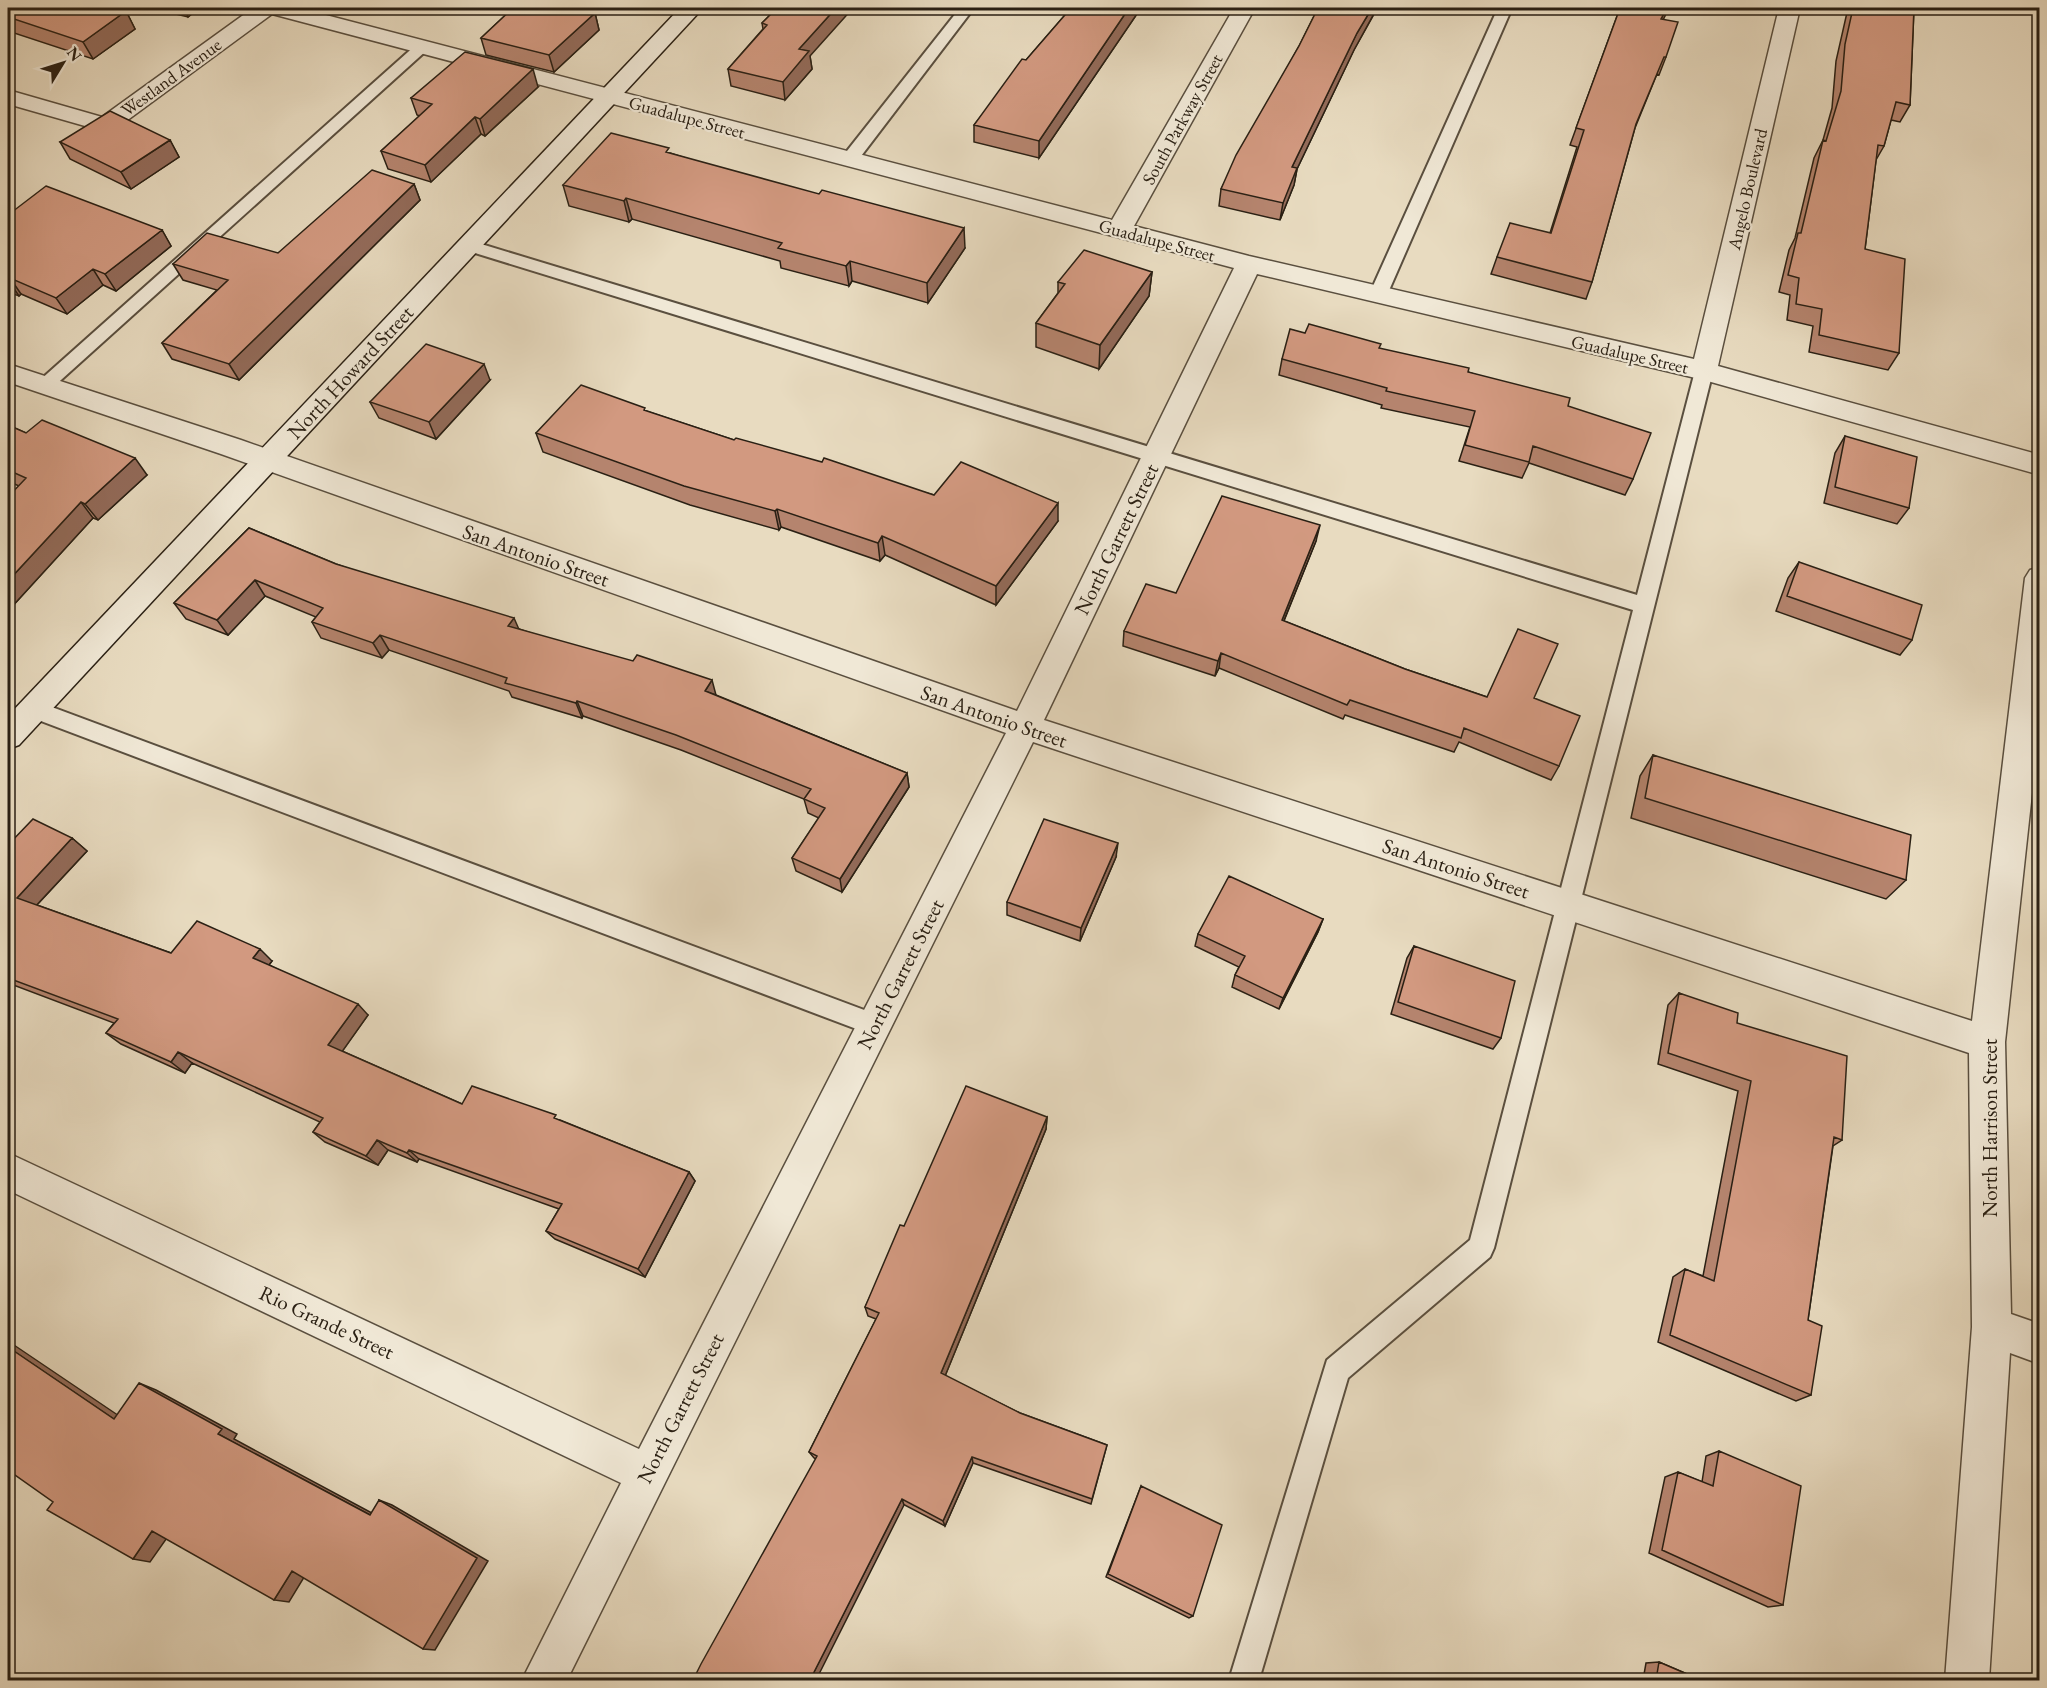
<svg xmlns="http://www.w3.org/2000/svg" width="2047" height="1688" font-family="'EB Garamond',serif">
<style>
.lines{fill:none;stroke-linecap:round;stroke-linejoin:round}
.lane-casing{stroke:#5a4f3f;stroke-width:4}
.street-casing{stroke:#5a4f3f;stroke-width:3}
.secondary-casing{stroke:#2a2014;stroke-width:3}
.lane{fill:#f0e8d6;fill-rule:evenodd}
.street{fill:#f0e8d6;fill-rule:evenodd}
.secondary{fill:#f0e8d6;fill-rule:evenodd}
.wall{fill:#b5846e;stroke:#2a2014;stroke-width:1.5}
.shaded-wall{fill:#936b5a;stroke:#2a2014;stroke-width:1.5}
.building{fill:#d29980;stroke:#2a2014;stroke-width:1.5}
.labels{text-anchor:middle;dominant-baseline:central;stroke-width:4.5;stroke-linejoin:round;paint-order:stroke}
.far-street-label{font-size:18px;fill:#2a2014;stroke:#f0e8d6}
.street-label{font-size:21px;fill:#2a2014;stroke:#f0e8d6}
</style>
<rect width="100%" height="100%" fill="#e8dbc0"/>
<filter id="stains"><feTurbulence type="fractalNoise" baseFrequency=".00333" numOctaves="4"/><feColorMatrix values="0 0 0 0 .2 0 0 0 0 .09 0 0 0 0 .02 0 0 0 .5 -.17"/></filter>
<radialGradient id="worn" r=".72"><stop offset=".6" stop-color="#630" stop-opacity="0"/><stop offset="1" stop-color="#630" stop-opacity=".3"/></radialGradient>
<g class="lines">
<defs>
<path id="lane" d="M960,8h14l-119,156h-12l-2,-4 2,-4z
M1498,8h14l-125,287 -3,4h-12l-3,-4z
M422,42l8,5 -3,3 -376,339 -6,2 -6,-2 -3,-4 3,-4 378,-337z
M468,240l1169,355 58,-224 3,-4 6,-2 6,2 3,4 -219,877 -4,9 -142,121 -89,302h-30l98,-320 143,-120 163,-630 -1171,-361 -2,-4 2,-4z
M33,700l842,314 9,3 3,8 -3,8 -9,3 -850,-321 -3,-6 3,-6z"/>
<path id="street" d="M253,8h46l813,212 122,-212h21l-121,218 115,30 445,103 85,-351h21l-82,358 322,89v20l-336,-95 -447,-106 -213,446 928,301 53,-443 5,-8 10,-3v152l-35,323 6,272 29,10v40l-30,-11 -21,327h-44l27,-353 -3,-274 -936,-311 -466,938h-45l99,-197 -613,-293v-37l631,296 367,-716 -785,-279 -213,-72v-18l233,76 776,271 217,-443 -962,-254 -158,116 -8,2 -98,-28v-14l94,27z"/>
<path id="secondary" d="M680,8h23l-684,737 -11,4v-33z"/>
</defs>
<use href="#lane" class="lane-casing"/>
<use href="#street" class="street-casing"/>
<use href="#secondary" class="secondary-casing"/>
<use href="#lane" class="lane"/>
<use href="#street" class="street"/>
<use href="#secondary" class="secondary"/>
</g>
<path class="wall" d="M8,8l118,3 9,18 -42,30 -85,-28z
M151,8h48l-11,9z
M513,8h82l-4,4 4,1 4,17 -45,42 -68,-17 -5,-17z
M777,8l33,48 2,13 -27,31 -54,-14 -3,-17 35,-40 -1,-6z
M1071,8h70l-102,150 -65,-16v-17l52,-65z
M1318,8h64l-1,1h-4l-23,41 -57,119 -3,16 -14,35 -61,-14 2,-17 78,-143z
M1620,8h49l-6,11 3,38 -7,18 -2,-1 -22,54 -43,154 -6,17 -95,-25 6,-17 53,-24 27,-86 -7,-2z
M1848,8h66l-4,97 -10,17 -9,-2 -7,26 -8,14 -11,89 34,104 -11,17 -79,-18 4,-26 -26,-6 3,-25 -11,-3 10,-42 6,-12 19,-80 9,-18 9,-32 4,-47z
M538,87l-53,49 -4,-2 -50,48 -43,-13 -7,-18 39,-35 -3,-1 -6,-17z
M170,140l9,17 -48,32 -61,-30 -10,-17z
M670,153l295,95 -37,55 -76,-22 -3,5 -68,-18 -1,-7 -148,-42 -3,3 -60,-16 -6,-21z
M414,184l6,16 -181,180 -67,-21 -10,-16 55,-53 -34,-10 -10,-16 105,-11z
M8,215l154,15 9,16 -55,45 -13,-6 -36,29 -46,-20 -2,2 -11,-4z
M1152,272l-3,24 -50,73 -63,-22v-24l22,-30v-11z
M1380,349l88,23 100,34 65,73 -8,16 -96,-32 -7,15 -63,-17 11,-34 -89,-19 1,-3 -103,-30 3,-16z
M490,380l-54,59 -57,-21 -9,-16z
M646,411l88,29 200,55 124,26 -62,84 -111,-50 -5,6 -99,-34 -2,3 -89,-25 -147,-53 -7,-19z
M8,425l18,8 121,42 -49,45 -5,-2 -85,93v-114l11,-11 -11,-5z
M1845,436l64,72 -12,16 -73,-21 11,-50z
M249,528l87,36 183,65 197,66 191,78 2,14 -67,105 -46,-21 -4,-13 27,-40 -11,-5 -4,-14 -123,-49 -98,-34 -1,2 -70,-21 -3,-6 -120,-41 -7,8 -61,-20 -9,-16 4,-5 -51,-21 -37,39 -42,-16 -12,-16z
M1316,541l-32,80 121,48 82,28 47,1 25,68 -8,14 -92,-38 -5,10 -109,-37 -2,4 -124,-51 -4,8 -92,-30 1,-15 52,-38z
M1799,562l113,78 -12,15 -124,-44 12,-33z
M1653,755l253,125 -20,19 -255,-81 9,-42z
M72,838l15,13 -50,54 134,48 101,8 -3,4 99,50 -26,36 120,53 98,16 129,52 6,9 -50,96 -90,-38 -9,-8 13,-22 -140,-50 -2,3 -29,-12 -10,15 -53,-23 -12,-10 7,-10 -128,-59 -7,10 -64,-29 -15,-11 8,-10 -106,-40v-138z
M1116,857l-36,84 -73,-26v-13z
M1323,919l-5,13 -39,77 -47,-22 3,-12 4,-8 -44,-21 3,-12z
M1414,946l87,92 -8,11 -102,-35 16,-56z
M1679,993l58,30 105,117 -9,6 -25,174 3,75 -15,6 -138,-59 15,-65 12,-8 18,7 35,-185 -80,-27 10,-59z
M1047,1117l-1,12 -101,247 75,37 87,32 -16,59 -118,-41 -28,63 -131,-68 -5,-6 67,-133 -8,-3 -3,-9 39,-81z
M1719,1451l64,154 -15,2 -119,-54 16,-76 13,-5 24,10 4,-26z
M1141,1486l52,130 -4,2 -83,-41z
M1659,1662l42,18h-58l3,-17z"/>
<path class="shaded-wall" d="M184,8h15l-11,9z
M576,8h19l-15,17z
M836,8h17l-43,48 2,13 -27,31 -2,-18 16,-33z
M1129,8h12l-102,150v-17z
M1372,8h5l-23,42 -57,119 -3,16 -14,35 3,-17 9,-36 65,-134z
M1667,8h2l-14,28 6,-17z
M126,11l9,18 -42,30 -10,-17z
M595,13l4,17 -45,42 -5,-17z
M533,69l5,18 -53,49 -5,-17z
M475,117l6,17 -50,48 -6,-17z
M170,140l9,17 -48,32 -10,-17z
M414,184l6,16 -181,180 -10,-16z
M626,198l6,21 -3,3 -5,-21z
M964,228l1,20 -37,55 -1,-20z
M162,230l9,16 -55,45 -11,-17z
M850,261l2,20 -3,5 -3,-20z
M93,269l10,16 -36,29 -11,-16z
M1152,272l-3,24 -50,73 1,-24z
M10,278l11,16 -2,2 -11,-16z
M484,364l6,16 -54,59 -7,-17z
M135,458l12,17 -49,45 -13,-16z
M81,502l12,16 -85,93v-30z
M1058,503v18l-62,84v-19z
M777,509l4,18 -2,3 -4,-19z
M1320,525l-4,16 -38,94 4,-15z
M882,536l3,19 -5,6 -2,-18z
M255,580l10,16 -37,39 -11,-15z
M514,618l7,16 -13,-8z
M380,635l9,15 -7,8 -9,-15z
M1221,653l-2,15 -4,8 3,-15z
M712,680l4,15 -11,-4z
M577,701l6,15 -1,2 -6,-15z
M907,773l2,14 -67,105 -2,-13z
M72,838l15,13 -55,59 -15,-12z
M1118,843l-2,14 -36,84 1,-13z
M1323,919l-5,13 -39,77 4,-11z
M260,949l12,12 -7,9 -12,-12z
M358,1004l10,11 -29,41 -11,-11z
M178,1052l14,11 -7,10 -14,-11z
M1047,1117l-1,12 -103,252 -2,-8z
M377,1140l11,10 -10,15 -12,-9z
M409,1150l10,9 -2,3 -10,-9z
M689,1172l6,9 -50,96 -7,-8z
M8,1341l123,83 -17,-5 -106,-72z
M139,1383l17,7 81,44 -3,5 149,80 -13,-4 -152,-81z
M972,1457l1,6 -28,63 -2,-5z
M902,1499l2,6 -88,175h-6z
M379,1500l13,5 96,56 -53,89 -12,-1z
M152,1531l17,4 -19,27 -17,-3z
M292,1571l14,3 -17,28 -15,-2z"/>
<path class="building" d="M8,8h106l12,3 -43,31 -75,-25z
M513,8h63l19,5 -46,42 -68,-17z
M777,8h59l-37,41 10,2 -26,31 -55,-13 39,-44 -5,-2z
M1071,8h58l-90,133 -65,-16 48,-66 4,1z
M1318,8h54l-15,25 -65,134 5,1 -14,35 -62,-14 15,-34 63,-109z
M1620,8h47l-6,11 17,3 -12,35h-2l-28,67 -44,158 -95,-25 13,-34 41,10 33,-103 -8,-2z
M1853,8h61l-4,97 -14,-3 -12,44 -6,-1 -13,104 40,10 -6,94 -80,-18 3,-26 -26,-5 3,-26 -11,-3 10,-42h3l22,-93 3,1 15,-50 4,-47z
M465,52l68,17 -53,50 -5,-2 -50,48 -44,-14 51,-47 -21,-6z
M110,111l60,29 -49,32 -61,-30z
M611,133l58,15 -3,4 153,42 3,-4 142,38 -37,55 -77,-22 -4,5 -68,-18 4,-5 -156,-45 -2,3 -61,-16z
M372,170l42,14 -185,180 -67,-21 66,-63 -55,-16 34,-31 71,20z
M46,186l116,44 -57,44 -12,-5 -37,29 -46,-20 -2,1v-64z
M1084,250l68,22 -52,73 -64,-22 29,-39 -7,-2z
M1309,324l72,20 -2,4 90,20 -1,4 102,26 -2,8 83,27 -18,46 -100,-33 -4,16 -64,-17 10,-34 -89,-20 1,-3 -105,-29 8,-30 15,4z
M426,344l58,20 -55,58 -59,-20z
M581,385l64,23 -1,2 90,30 2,-2 86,24 2,-4 110,37 27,-33 97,41 -62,83 -114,-50 -4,7 -101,-34 -2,2 -91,-25 -148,-53z
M42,420l93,38 -50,46 -4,-2 -73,79v-84l18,-19 -18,-8v-45l18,8z
M1845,436l72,21 -8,51 -74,-21z
M1222,496l98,29 -38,95 123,49 82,28 31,-68 40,15 -24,54 46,18 -21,50 -95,-38 -3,10 -111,-38 -3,5 -126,-52 -3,8 -94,-30 22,-47 30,9z
M249,528l87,36 178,54 -6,8 125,35 4,-6 75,25 -7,11 202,82 -67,106 -48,-21 33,-50 -21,-9 7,-10 -135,-54 -99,-34 -1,2 -71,-20 2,-5 -127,-43 -7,8 -61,-21 11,-14 -68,-28 -38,40 -43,-17z
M1799,562l123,43 -10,35 -125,-44z
M1653,755l258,80 -5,45 -261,-82z
M33,819l39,19 -55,60 154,55 26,-32 63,28 -7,9 105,46 -30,41 134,59 10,-18 84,29 -2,3 135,54 -51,97 -92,-38 16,-27 -153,-54 -2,3 -30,-13 -11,16 -53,-24 10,-14 -145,-66 -7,10 -65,-29 12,-14 -110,-41v-133z
M1044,819l74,24 -37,85 -74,-26z
M1229,876l94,43 -40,79 -48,-23 10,-19 -47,-22z
M1414,946l101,35 -14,57 -103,-36z
M1679,993l59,20 -1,10 110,33 -5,84 -8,-3 -26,183 14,6 -11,69 -141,-60 15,-66 29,12 37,-200 -83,-28z
M966,1086l81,31 -106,256 79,40 87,32 -15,54 -120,-42 -29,64 -41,-22 -92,181h-117l8,-16 116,-208 -8,-4 70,-139 -14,-6 35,-82 4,1z
M8,1347l106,72 25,-36 83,46 -4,5 152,81 9,-15 98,58 -54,91 -131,-78 -18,29 -122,-69 -19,28 -86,-49 6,-8 -45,-32z
M1719,1451l82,35 -18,119 -121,-55 16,-78 35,14z
M1141,1486l81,39 -29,91 -85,-42z
M1659,1662l42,18h-45z"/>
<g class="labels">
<g class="far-street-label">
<text transform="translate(171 77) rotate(-36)">Westland Avenue</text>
<text transform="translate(687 117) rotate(15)">Guadalupe Street</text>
<text transform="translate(1182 119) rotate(-61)">South Parkway Street</text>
<text transform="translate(1747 189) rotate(-77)">Angelo Boulevard</text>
<text transform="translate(1157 240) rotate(15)">Guadalupe Street</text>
<text transform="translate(1630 354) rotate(13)">Guadalupe Street</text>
</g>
<g class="street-label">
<text transform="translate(350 372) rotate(-47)">North Howard Street</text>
<text transform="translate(1116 539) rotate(-64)">North Garrett Street</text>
<text transform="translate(536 555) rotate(19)">San Antonio Street</text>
<text transform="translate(994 716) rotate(19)">San Antonio Street</text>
<text transform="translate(1456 868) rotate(18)">San Antonio Street</text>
<text transform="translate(900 974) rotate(-63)">North Garrett Street</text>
<text transform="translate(1989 1128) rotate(-90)">North Harrison Street</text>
<text transform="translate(327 1322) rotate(25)">Rio Grande Street</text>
<text transform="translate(680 1408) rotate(-63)">North Garrett Street</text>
</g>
</g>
<rect width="2047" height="1688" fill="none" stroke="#e8dbc0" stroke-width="30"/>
<rect x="9" y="9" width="2029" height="1670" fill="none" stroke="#2a2014" stroke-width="3"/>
<rect x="15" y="15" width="2017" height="1658" fill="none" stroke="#2a2014" stroke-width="1.5"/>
<g transform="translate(63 63) rotate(52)" stroke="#f0e8d6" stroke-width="4.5" paint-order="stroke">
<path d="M0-4.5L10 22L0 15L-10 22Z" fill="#2a2014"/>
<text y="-9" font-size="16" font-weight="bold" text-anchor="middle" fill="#2a2014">N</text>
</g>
<rect width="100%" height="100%" filter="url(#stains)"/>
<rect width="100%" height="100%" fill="url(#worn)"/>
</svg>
